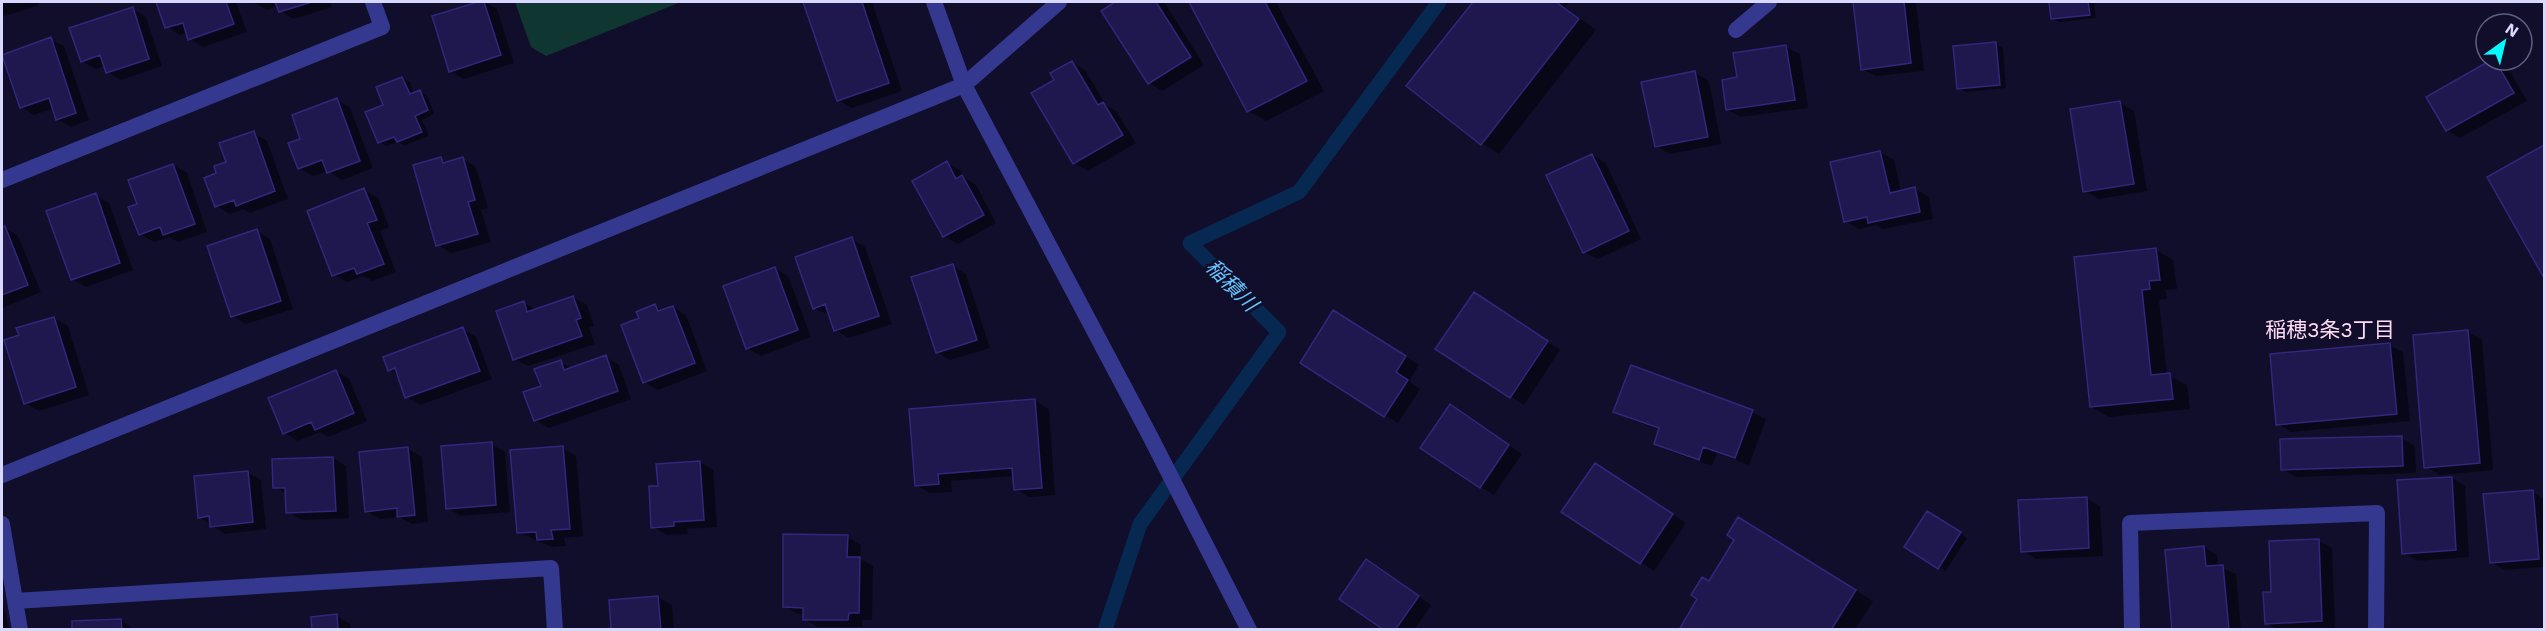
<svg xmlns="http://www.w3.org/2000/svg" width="2546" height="631" font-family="'Work Sans','Noto Sans JP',sans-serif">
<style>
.green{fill:#103631}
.shadow{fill:#0007}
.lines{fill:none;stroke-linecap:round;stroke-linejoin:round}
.stream{stroke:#072851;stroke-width:15}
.building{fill:#1e184e;stroke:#31277c;stroke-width:1.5}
.minor{stroke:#34388f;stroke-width:16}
.tertiary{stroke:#34388f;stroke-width:16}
.labels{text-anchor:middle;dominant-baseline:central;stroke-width:6;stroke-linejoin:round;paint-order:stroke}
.water-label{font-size:21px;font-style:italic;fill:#66c5ff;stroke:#100e2b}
.neighbourhood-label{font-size:21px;fill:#ffdaf4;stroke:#100e2b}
</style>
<rect width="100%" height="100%" fill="#100e2b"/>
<path class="green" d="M515,2h166l-135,54 -15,-9z"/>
<path class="shadow" d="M2,2h36l1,3 -37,12z
M158,2h78l11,30 -44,15 -13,-8 -2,-6 -8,2 -13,-8z
M253,2h77l2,5 -38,12 -14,-8 -2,-5 -11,4z
M484,2l13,7 17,54 -50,16 -14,-8 -17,-54z
M805,2h67l30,89 -50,17 -14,-8z
M1118,2h46l40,63 -42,26 -13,-8 -46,-72z
M1191,2h85l48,89 -58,30 -18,-10z
M1475,2h94l-4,5 31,23 -97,124 -18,-11 -73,-57z
M1854,2h62l8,69 -48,5 -14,-7z
M2050,2h44l2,16 -37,4 -7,-4z
M133,9l13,8 16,49 -41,14 -13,-8 -3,-6 -10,3 -13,-8z
M50,39l14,7 25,74 -18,7 -14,-8 -3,-11 -20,7 -13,-8z
M1995,43l8,5 3,40 -40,4 -7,-4z
M1786,47l14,7 8,54 -67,9 -13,-7 10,-31z
M2494,60l14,8 19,33 -67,37 -13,-8z
M1072,62l13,8 21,35 10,6 20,32 -48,28 -14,-8 -18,-83z
M1695,73l14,8 12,63 -51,10 -14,-8z
M402,78l8,4 4,12 6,-2 7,4 7,18 -12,6 7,16 -24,9 -7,-3 -12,4 -7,-4z
M337,100l13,8 23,60 -31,12 -14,-9 -15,5 -14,-8 3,-28z
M2120,103l14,8 13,80 -48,8 -14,-8z
M254,133l13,8 21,58 -38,14 -6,-4 -14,5 -14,-8 2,-32z
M2544,146v129l-55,-98z
M1880,152l14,8 7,32 14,-3 14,8 4,22 -50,10 -7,-4 -17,4 -14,-8z
M1592,155l14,8 35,76 -43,20 -14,-7z
M441,159l7,4 15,-4 13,8 12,41 -7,2 10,32 -40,11 -13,-8z
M947,163l14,8 4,7 11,7 20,38 -38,21 -14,-8z
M173,165l14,8 20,59 -29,10 -9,-5 -15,5 -14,-8 -1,-29z
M364,190l14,8 11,29 -9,4 16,41 -24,9 -8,-5 -17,6 -14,-8z
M95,195l14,8 24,67 -47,17 -14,-8z
M5,228l13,8 23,56 -39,16v-79z
M256,231l14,8 23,70 -47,15 -14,-8z
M852,239l13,8 27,77 -43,14 -14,-8 -5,-15 -16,-7z
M2156,250l17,10 4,29 -11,1 1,9 -8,1 8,75 20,10 3,24 -81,8 -18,-10z
M953,266l13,8 24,74 -40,12 -13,-8z
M775,268l13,8 23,61 -50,19 -14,-8z
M573,297l14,8 7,21 -5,2 6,16 -67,22 -14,-7 10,-56 13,7z
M1488,302l72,48 -36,55 -13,-8z
M655,306l9,5 9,-4 13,8 21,56 -49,19 -14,-8 -3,-63z
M54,318l14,8 21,69 -50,16 -14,-8 -4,-67z
M1347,320l72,45 -10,16 11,8 -22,34 -13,-8z
M463,329l13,8 16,42 -72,26 -14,-8 -7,-22 -10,-5z
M2468,332l14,8 11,130 -53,5 -14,-8z
M2389,345l14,7 7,69 -119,11 -13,-8z
M606,357l13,8 12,34 -82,29 -14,-8 7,-34 18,-24 13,7z
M336,371l13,8 18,42 -38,16 -9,-5 -22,9 -13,-8z
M1035,401l14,8 6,86 -26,2 -14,-8 -1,-13 -63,5 1,11 -22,1 -14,-8z
M1615,411l137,1 14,7 -17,46 -32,-12 -5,13 -43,-15 -13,-8 4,-13 -31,-11z
M1463,414l59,40 -28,41 -13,-8z
M2402,438l13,8 1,27 -120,4 -13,-8z
M491,444l14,8 5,60 -49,4 -14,-8z
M562,448l14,8 7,80 -19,2 2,8 -14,1 -34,-15z
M408,449l14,8 6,65 -16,2 -13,-7 -19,2 -14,-8z
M333,458l13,8 3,52 -47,2 -14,-8 -1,-18 -12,-7z
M700,462l13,8 4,57 -30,2 1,5 -21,1 -14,-8 7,-40z
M247,472l14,8 5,49 -41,5 -26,-17z
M1609,472l77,51 -32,48 -90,-59z
M2452,478l13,8 4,71 -52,4 -14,-8z
M2532,492l12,7v68l-39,3 -14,-8z
M2087,499l13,7 3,50 -67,3 -14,-8z
M1935,517l32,21 -21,33 -7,-4z
M1756,529l117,72 -18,29h-174l29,-47z
M847,537l14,8 -1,14 13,7 -1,54h-10v7h-44l-14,-8v-5h-6l-14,-8z
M2319,541l13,7 3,80 -57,2 -12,-7z
M2204,547l13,8 1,11 18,8 5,56h-67z
M1380,569l51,36 -17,25h-28z
M658,597l14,8 2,25h-64z
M2,598l7,32h-7z
M337,616l13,8 1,6h-37z
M121,620l14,10h-61z"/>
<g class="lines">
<path class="stream" d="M1105,630l35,-106 139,-192 -89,-89 109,-51 140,-190"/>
</g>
<path class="building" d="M156,2h70l8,22 -46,16 -5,-17 -18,5z
M275,2h37l-33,10z
M478,2h6l17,53 -52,17 -17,-56z
M803,2h59l27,81 -52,18z
M1115,2h41l35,55 -43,27 -47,-73z
M1189,2h76l42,79 -60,31z
M1473,2h83l23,17 -98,126 -75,-59z
M1853,2h51l7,61 -50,7z
M2049,2h39l2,13 -39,4z
M133,7l16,52 -43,14 -6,-18 -19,7 -12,-34z
M51,37l25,76 -20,7 -7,-22 -29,10 -18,-53z
M1996,42l4,43 -43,4 -4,-43z
M1786,45l9,55 -69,10 -4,-30 15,-3 -4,-24z
M2491,60h4l19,33 -68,38 -20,-34z
M1072,61l26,44 5,-3 20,33 -50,29 -42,-71 23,-13 -4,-7z
M1695,71l13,66 -53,10 -14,-65z
M402,77l8,17 10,-4 8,20 -13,6 7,16 -25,10 -3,-5 -16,6 -13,-31 18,-7 -7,-18z
M337,98l23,63 -33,12 -5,-13 -24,9 -10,-26 12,-4 -8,-24z
M2120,101l14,83 -51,8 -13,-83z
M254,131l21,60 -39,15 -2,-6 -19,7 -11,-29 12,-5 -2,-7 12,-4 -7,-19z
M2544,145v133l-57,-101z
M1880,151l10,42 25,-6 5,25 -52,11 -1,-6 -23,5 -14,-60z
M1592,154l37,77 -46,22 -37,-78z
M441,157l2,6 20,-6 12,43 -7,2 10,32 -42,12 -23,-81z
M947,161l9,18 6,-4 22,40 -41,22 -31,-56z
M173,164l22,60 -32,11 -3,-8 -21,8 -11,-28 9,-3 -9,-24z
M364,188l13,32 -10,3 17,41 -27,10 -3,-6 -22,8 -25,-65z
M96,193l24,70 -49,17 -25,-69z
M5,226l23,59 -26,10v-68z
M257,229l24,72 -50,16 -24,-71z
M852,237l27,79 -45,15 -9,-27 -12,5 -18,-52z
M2156,248l4,32 -11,1 1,8 -8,1 9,85 19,-2 3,26 -83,8 -16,-150z
M953,264l24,76 -41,13 -25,-76z
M775,267l23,63 -52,19 -23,-63z
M1474,292l74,49 -38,57 -75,-49z
M573,296l8,22 -5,2 6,16 -69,24 -17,-49 28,-10 3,11z
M655,304l3,7 15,-5 22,57 -52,20 -22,-58 18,-7 -3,-6z
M1333,310l73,46 -10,16 12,8 -24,37 -84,-54z
M54,317l22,70 -52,17 -20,-64 15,-5 -3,-7z
M463,327l17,44 -75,27 -10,-30 -7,3 -5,-14z
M2468,330l12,133 -56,5 -11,-133z
M2390,343l7,71 -121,11 -6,-71z
M606,355l12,36 -84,30 -11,-29 18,-6 -7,-17 27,-9 3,10z
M1631,365l122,45 -18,48 -32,-11 -4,13 -45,-16 5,-16 -46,-16z
M336,370l18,43 -39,17 -4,-8 -28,12 -15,-36z
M1035,399l7,89 -28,2 -2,-22 -74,6 1,10 -24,2 -6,-77z
M1450,404l59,41 -29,43 -60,-40z
M2402,436l1,30 -122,4 -1,-31z
M492,442l4,63 -50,4 -5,-63z
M563,446l7,83 -19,1 2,9 -16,1 -1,-8 -19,1 -7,-83z
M408,447l7,68 -18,2v-9l-32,4 -6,-60z
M333,457l3,54 -50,2 -1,-25h-12l-1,-29z
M700,461l4,59 -30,2v4l-23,2 -2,-42h9l-2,-22z
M1595,463l78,51 -33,50 -79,-52z
M248,471l5,51 -43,5 -1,-11 -11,2 -4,-42z
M2452,477l4,73 -54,4 -5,-74z
M2533,490l6,69 -49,4 -7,-69z
M2087,497l2,51 -68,4 -3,-52z
M1927,511l34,21 -23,37 -34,-22z
M1738,517l118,73 -25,40h-152l18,-31 -6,-4 11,-18 7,4 25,-41 -7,-5z
M783,534l65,1 -1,22h13l-1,56h-10l-1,7h-45v-12l-20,-1z
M2319,539l3,82 -57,3 -2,-32h8l-2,-51z
M2204,546l2,20 17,-1 6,65h-57l-7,-80z
M1366,559l53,37 -24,34h-11l-45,-31z
M658,596l3,34h-62l12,-2 -2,-28z
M337,614l1,16h-26l-1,-13z
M121,619l1,11h-50v-9z"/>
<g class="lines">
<path class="minor" d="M1736,30l33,-28
M2,180l380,-153 -9,-25
M2,475l962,-390 95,-83
M2,524l18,106
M15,601l536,-33 4,62
M2132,630l-2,-107 247,-10 -1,117"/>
<path class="tertiary" d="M934,2l30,83 186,351 99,194"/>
</g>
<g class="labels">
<g class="water-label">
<text transform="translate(1232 285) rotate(45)">稲積川</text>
</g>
<g class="neighbourhood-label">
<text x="2330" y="329">稲穂3条3丁目</text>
</g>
</g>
<rect width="2546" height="631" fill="none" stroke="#d9d8ff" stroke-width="6"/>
<g transform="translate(2504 42) rotate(34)"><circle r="28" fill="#100e2b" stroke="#605f80" stroke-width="1.5"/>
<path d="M0-4.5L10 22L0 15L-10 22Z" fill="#04faff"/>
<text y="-9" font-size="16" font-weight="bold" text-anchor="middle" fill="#d9d8ff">N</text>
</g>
</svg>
